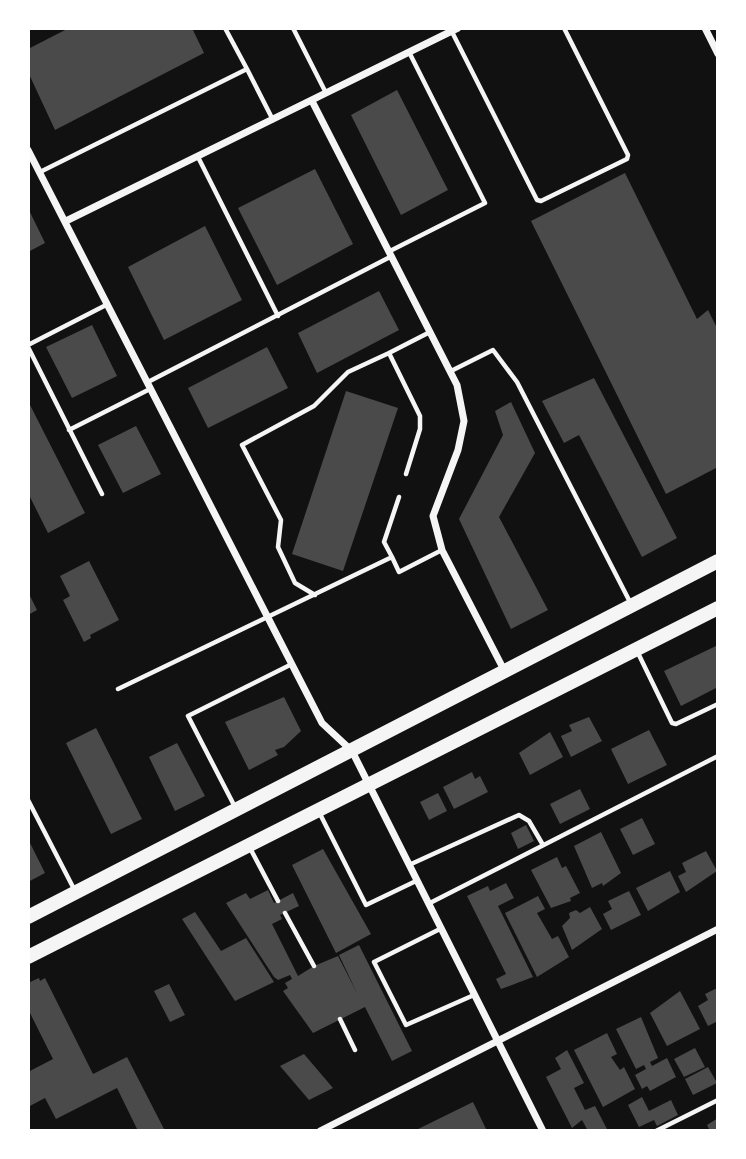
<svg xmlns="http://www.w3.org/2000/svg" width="746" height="1159" font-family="Roboto,sans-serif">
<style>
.building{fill:#4a4a4a}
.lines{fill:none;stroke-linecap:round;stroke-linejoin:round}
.service{stroke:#f5f5f5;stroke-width:4.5}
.minor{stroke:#f5f5f5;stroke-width:7}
.primary{stroke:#f5f5f5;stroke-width:14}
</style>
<rect width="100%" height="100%" fill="#111"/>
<path class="building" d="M69,28h123l12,25 -149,77 -27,-58v-23z
M397,90l51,100 -47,25 -50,-100z
M315,169l38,75 -76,41 -39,-77z
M625,173l72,146 11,-9 10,20v137l-52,27 -135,-273z
M28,208l17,35 -17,9z
M205,226l37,74 -78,40 -36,-73z
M379,291l20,39 -82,43 -19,-40z
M92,325l25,51 -45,22 -26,-51z
M267,347l21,41 -80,40 -20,-40z
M594,378l83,160 -35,19 -63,-122 -15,8 -22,-42z
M346,391l52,17 -55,163 -51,-17z
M28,401l57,112 -37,20 -20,-40z
M511,402l24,51 -36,64 49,93 -37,19 -52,-110 44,-84 -8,-24z
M136,426l25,48 -38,19 -25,-48z
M89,561l30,59 -29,15 1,3 -7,4 -21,-42 7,-4 -10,-20z
M28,592l9,18 -9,5z
M718,645v42l-37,19 -17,-35z
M284,697l17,34 -17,16 -9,3 3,5 -29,15 -24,-48z
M589,717l13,24 -31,16 -10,-21 11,-5 -3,-6z
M96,728l46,91 -31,15 -45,-91z
M649,730l18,35 -39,19 -17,-35z
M550,732l13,25 -33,18 -11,-22z
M177,743l28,53 -30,15 -26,-54z
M472,772l3,7 5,-3 8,16 -34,17 -11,-22z
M580,789l10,20 -30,15 -10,-20z
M438,793l9,18 -18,9 -9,-18z
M642,818l13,26 -22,11 -13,-26z
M526,825l8,16 -16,8 -7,-16z
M601,832l20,41 -18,13 -1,-3 -10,5 -18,-42z
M28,839l17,34 -17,9z
M323,849l48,85 -35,19 -44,-88z
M706,851l11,20 -31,21 -8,-16 8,-4 -4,-9z
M557,857l5,11 4,-2 14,27 -10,5 1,3 -20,7 -20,-38z
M670,871l10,21 -32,19 -12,-23z
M506,883l8,15 -16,8 35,71 -32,12 -5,-10 10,-5 -39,-78 21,-10 2,5z
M268,890l6,13 19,-10 6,13 -19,9 2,4 -10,5 26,52 16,-10 24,-10 19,37 -18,-38 20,-10 53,106 -20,10 -27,-54 -52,26 -30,-42 5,-3 -3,-5 7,-4 -2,-4 -12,5 -4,-3 -48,-74 20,-10 4,6z
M629,891l12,24 -30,15 -8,-16 9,-5 -4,-8z
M538,896l7,13 -8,4 15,26 6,-3 11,21 -32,20 -32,-64z
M590,907l12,22 -30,21 -10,-24 8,-8 -1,-5 7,-3 4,3z
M195,912l26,39 25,-13 28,44 -39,19 -53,-82z
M39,978l1,3 5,-3 48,96 34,-17 38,74h-27l-21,-43 -61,31 -11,-21 -17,9v-35l25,-13 -25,-50v-26z
M169,984l16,31 -15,7 -16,-31z
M715,989l3,2v30l-10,5 -10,-20 10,-6 -3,-6z
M680,991l20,38 -33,17 -17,-33z
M641,1017l17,41 -8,4 2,4 15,-8 9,19 -26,14 -3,-5 -5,3 -7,-14 11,-6 -2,-4 -8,4 -20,-40z
M607,1033l10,21 -6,3 9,13 4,-3 11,22 -32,18 -29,-57z
M695,1048l10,19 -21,10 -10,-18z
M567,1050l17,33 -10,5 11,22 10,-4 13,25h-20l-6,-11 -10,8 -26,-51 15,-8 -6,-11z
M304,1054l29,34 -24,12 -29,-34z
M708,1067l9,16 -24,12 -8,-16z
M642,1097l7,14 22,-11 7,15 -21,11 -3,-6 -15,7 -11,-22z
M473,1102l14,29h-73z
M718,1118v13h-8l-3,-6z"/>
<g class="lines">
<path class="service" d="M293,28l33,65
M450,28l87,172 4,1 86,-42 1,-4 -64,-127
M247,69l26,51
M198,157l80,159
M40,172l207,-103 -22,-41
M390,251l95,-48 -76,-151
M28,345l80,-41
M28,347l74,147
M389,353l41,-21
M451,371l42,-21 24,32 113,220
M148,382l244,-126
M69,430l81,-41
M392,557l-8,-15 15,-45
M315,595l-20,-12 -17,-36 3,-27 -39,-75 72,-39 34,-34 41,-19 31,63v13l-14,45
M638,653l34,70 4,1 42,-20
M118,689l274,-132 7,15 43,-22
M28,800l46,89
M235,807l-47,-91 104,-52
M319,812l47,93 50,-24
M250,848l28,53
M409,865l110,-50 10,6 14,24
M428,904l290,-148
M285,913l29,53
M440,929l-66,33 32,63 68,-30
M340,1019l15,31
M656,1131l62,-31"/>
<path class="minor" d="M705,28l13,26
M312,101l145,284 7,36 -6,29 -25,66 9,34 62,120
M28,150l294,573 30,28 191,380
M66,221l392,-193
M320,1131l398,-202"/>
<path class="primary" d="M28,917l690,-356
M28,957l690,-349"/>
</g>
<rect width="746" height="1159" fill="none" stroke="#ffffff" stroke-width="60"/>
</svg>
